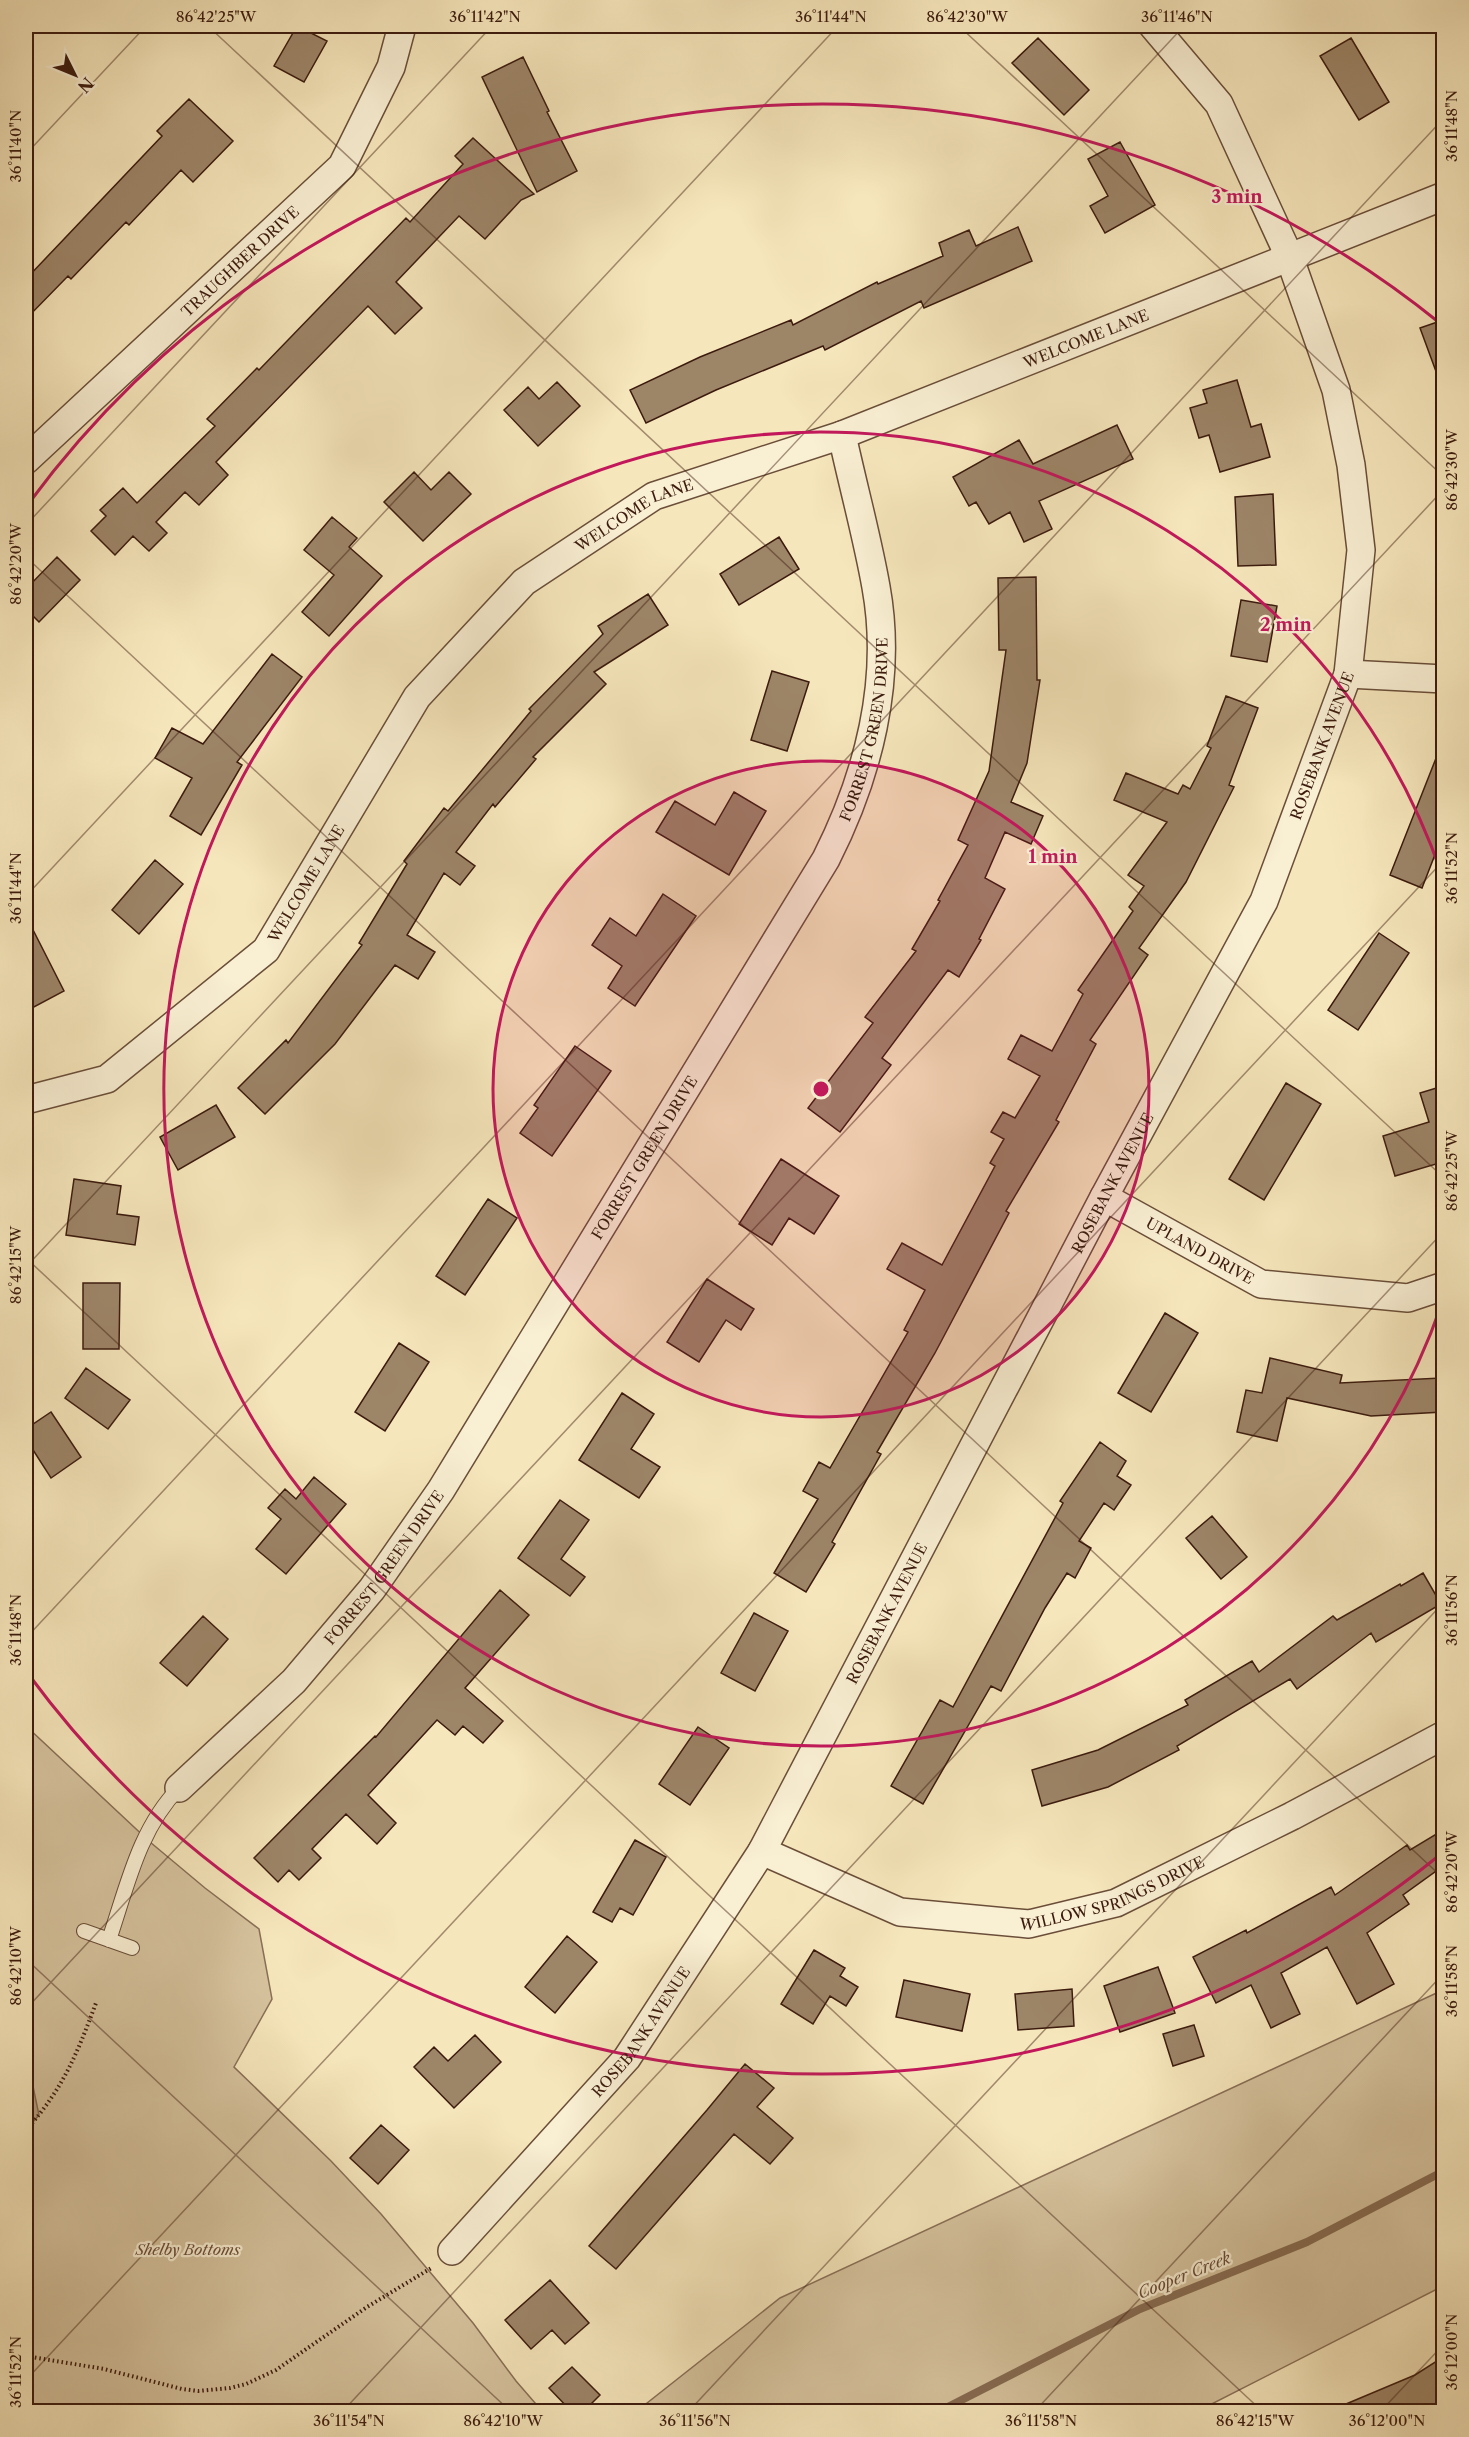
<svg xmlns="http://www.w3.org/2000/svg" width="1469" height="2437" font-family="'Libre Caslon Text',serif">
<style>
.green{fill:#d6c39e;stroke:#896f56;stroke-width:1.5}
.water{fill:#b7a180;stroke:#866b52;stroke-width:1.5}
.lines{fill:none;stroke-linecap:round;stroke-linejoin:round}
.stream{stroke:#866b52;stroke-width:8}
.building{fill:#9d8568;stroke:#3c1b0e;stroke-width:1.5}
.lane-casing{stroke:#6a4e39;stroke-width:16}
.street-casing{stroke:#6a4e39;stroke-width:30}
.path{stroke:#3c1b0e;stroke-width:4;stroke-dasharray:1.5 3;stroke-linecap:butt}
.lane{stroke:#f9efd3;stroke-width:14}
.street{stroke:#f9efd3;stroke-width:27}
.ticks{fill:none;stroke:#3c1b0e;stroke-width:1.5;stroke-opacity:0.45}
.ring{fill:none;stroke:#c2185b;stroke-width:3}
.labels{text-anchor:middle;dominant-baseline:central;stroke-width:4.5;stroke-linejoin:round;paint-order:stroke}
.street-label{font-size:15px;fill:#3c1b0e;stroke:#f9efd3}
.park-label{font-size:15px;font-style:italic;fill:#6a4d39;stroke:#f9efd3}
.water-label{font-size:16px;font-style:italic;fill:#674a36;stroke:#f9efd3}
.centre{fill:#c2185b;stroke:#f9efd3;stroke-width:3}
.ring-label{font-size:18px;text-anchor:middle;font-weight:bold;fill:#c2185b;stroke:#f9efd3;stroke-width:4.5;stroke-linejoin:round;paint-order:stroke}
.neatline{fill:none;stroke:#3c1b0e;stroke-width:2}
.ticks-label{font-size:15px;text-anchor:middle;fill:#3c1b0e}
</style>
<rect width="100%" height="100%" fill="#f6e6bb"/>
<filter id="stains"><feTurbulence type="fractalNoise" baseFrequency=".00333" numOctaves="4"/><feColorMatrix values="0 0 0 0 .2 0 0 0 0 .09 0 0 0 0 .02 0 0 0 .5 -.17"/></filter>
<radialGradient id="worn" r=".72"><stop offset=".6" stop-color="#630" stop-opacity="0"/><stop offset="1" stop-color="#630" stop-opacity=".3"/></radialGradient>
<path class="green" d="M26,1726l124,116 55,46 54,41 13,70 -38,68 97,94 50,53 92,109 43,58 26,30h-516z
M1443,1990v296l-245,125h-561l143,-113z"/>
<path class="water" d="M26,2053l13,62 -13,15z"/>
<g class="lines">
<path class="stream" d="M938,2412l202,-103 167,-67 137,-71"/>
</g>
<path class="building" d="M297,26l30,15 -23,41 -30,-16z
M1038,38l51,52 -25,25 -52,-52z
M1351,38l38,64 -30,18 -39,-64z
M523,57l26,54 -2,1 30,59 -40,21 -55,-115z
M189,99l44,42 -40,41 -12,-12 -52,55 -3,-3 -55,57 -3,-3 -42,43v-40l136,-143 -5,-5z
M473,138l61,56 -13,6 -36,39 -26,-23 -63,66 26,26 -27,26 -27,-28 -152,156 12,13 -29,30 -14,-13 -29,30 11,11 -18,18 -16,-15 -18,19 -24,-24 15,-15 -6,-6 23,-22 14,15 78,-77 -8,-7 50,-51 2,2 147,-152 4,4 53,-58 -8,-8z
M1120,142l35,63 -50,28 -15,-27 18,-10 -20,-37z
M1018,227l14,34 -108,47 -3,-7 -96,49 -2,-4 -107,44 -70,33 -16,-33 70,-33 91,-37 2,5 84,-43 1,2 65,-28 -4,-13 30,-13 7,16z
M1443,320v65h-2l-21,-57z
M1237,380l14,47 10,-3 9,33 -50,15 -11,-37 -10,3 -9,-30 17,-5 -4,-13z
M557,382l23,24 -42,40 -34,-36 24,-23 11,12z
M1117,425l16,34 -94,42 13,28 -28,13 -14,-30 -21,12 -13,-22 -7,4 -16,-29 66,-37 14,24z
M414,472l17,18 18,-18 22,22 -48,47 -39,-39z
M1273,494l3,71 -38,1 -3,-69z
M332,517l25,21 -8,9 33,29 -53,60 -27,-24 32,-37 -30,-25z
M779,537l20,32 -60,36 -19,-31z
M57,557l23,23 -41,42 -13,-13v-20z
M1036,577l1,103h3l-13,83 -16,39 32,14 -12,28 -26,-12 -20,46 20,11 -26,50 2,1 -22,37 -11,-7 -66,88 9,7 -51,67 -32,-24 65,-85 -8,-6 51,-66 -4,-2 28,-48 -2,-1 30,-55 -10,-5 31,-69 17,-121h-7l-1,-72z
M648,594l20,31 -74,47 12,12 -73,73 3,2 -41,48 -2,-3 -37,48 19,14 -15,19 -16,-12 -37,62 28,17 -17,27 -23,-14 -60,79 -70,70 -27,-26 48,-48 2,3 74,-98 -3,-2 48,-79 -3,-3 40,-53 4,3 83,-100 -2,-2 74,-75 -5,-8z
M1241,600l36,6 -10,56 -36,-6z
M272,654l30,23 -65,85 5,3 -41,70 -31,-19 22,-38 -37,-20 17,-30 31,16z
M772,671l37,11 -22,69 -36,-11z
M1226,696l32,12 -29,77 5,2 -48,95 -47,66 9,7 -58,85 6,4 -40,76 3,2 -53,89 3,2 -74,140 -58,99 4,2 -49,88 3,2 -29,48 -32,-19 44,-74 -15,-8 16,-29 11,6 78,-136 -4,-2 21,-40 -38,-21 15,-26 40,22 53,-99 -5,-3 14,-24 -13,-7 12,-20 12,6 25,-42 -32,-17 13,-24 31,16 31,-57 -5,-4 55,-79 -4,-4 15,-21 -16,-11 39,-53 -53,-22 12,-27 52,21 5,-9 7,4 21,-41 -4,-2z
M1442,743l1,91 -21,54 -32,-13z
M734,792l32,19 -37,64 -73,-43 19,-31 40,24z
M155,860l28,24 -44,50 -27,-24z
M663,894l33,22 -61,90 -27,-18 14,-22 -30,-21 18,-27 26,18z
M26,916l38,75 -32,17 -6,-12z
M1379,933l30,20 -51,77 -30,-20z
M575,1046l36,25 -59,85 -32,-23 18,-25 -4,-3z
M1286,1083l35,21 -57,96 -35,-21z
M1443,1086v76l-48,14 -12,-40 46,-14 -9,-29z
M216,1105l19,32 -57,33 -18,-33z
M781,1159l58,37 -25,38 -25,-16 -17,27 -33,-21z
M74,1179l47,7 -4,28 22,3 -4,28 -69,-10z
M488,1199l29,19 -52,77 -29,-19z
M707,1279l47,30 -13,21 -15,-10 -27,42 -32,-20z
M83,1283h37l-1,66h-36z
M1165,1313l33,20 -47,79 -33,-19z
M399,1343l30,19 -44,69 -30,-19z
M1270,1358l72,17 -2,8 101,-5 2,34 -72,4 -84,-18 -10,43 -40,-9 9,-42 16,3z
M86,1368l44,32 -22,29 -43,-31z
M622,1393l32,21 -23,35 29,18 -21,31 -60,-38z
M51,1412l30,45 -30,21 -25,-39v-10z
M1100,1442l26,19 -9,15 14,9 -17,25 -10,-7 -25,38 12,7 -16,30 -8,-5 -22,35 -44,83 -10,-5 -68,118 -32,-18 49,-86 13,7 110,-204 -3,-2z
M314,1477l32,27 -60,70 -30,-25 25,-30 -13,-11 17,-19 11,10z
M560,1500l29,20 -28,39 24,18 -15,19 -52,-38z
M1212,1516l35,41 -26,22 -35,-41z
M1423,1573l18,31 -65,38 -5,-9 -74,56 -7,-10 -113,67 2,4 -71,37 -66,19 -10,-36 66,-20 90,-45 -3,-5 67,-39 7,11 74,-56 4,4 63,-36 1,2z
M500,1590l29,25 -64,73 38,33 -20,22 -20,-17 -8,9 -18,-15 -69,75 28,28 -19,21 -31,-30 -34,35 9,9 -22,22 -10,-10 -11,12 -24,-24 121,-122 1,1z
M754,1613l34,18 -33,60 -34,-18z
M203,1616l25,23 -41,47 -27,-23z
M698,1727l31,21 -39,57 -31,-21z
M1443,1830v36l-40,29 6,9 -42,29 27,51 -37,20 -30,-57 -46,26 19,41 -29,14 -20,-43 -35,18 -23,-46 53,-27 1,3 84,-46 4,8 72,-50 3,5z
M635,1840l31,17 -33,58 -13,-7 -8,14 -19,-10z
M567,1936l30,26 -42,51 -30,-26z
M814,1950l31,18 -5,8 18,11 -12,19 -16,-10 -17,28 -32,-20z
M1158,1967l17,46 -55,19 -16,-46z
M904,1980l66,14 -8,37 -66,-14z
M1072,1989l2,37 -56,4 -3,-36z
M1194,2025l10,31 -31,10 -10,-32z
M475,2035l26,27 -47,46 -40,-41 20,-20 14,14z
M745,2064l29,24 -17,19 36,31 -23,26 -36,-30 -118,135 -27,-23 118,-136z
M381,2125l28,25 -31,34 -28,-26z
M550,2280l39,43 -24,21 -13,-14 -21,19 -26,-29z
M1443,2357v55h-116l88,-37z
M572,2367l28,28 -17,17h-11l-23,-24z"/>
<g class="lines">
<defs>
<path id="lane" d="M84,1931l48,17
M109,1940c18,-53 30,-111 70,-152"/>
<g id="street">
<path id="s1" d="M26,460l316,-294 49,-99 11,-41"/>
<path d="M1348,674l96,5"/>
<path id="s2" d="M26,1100l81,-21 159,-129 151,-253 107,-115 130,-86 188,-61 602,-239"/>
<path id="s3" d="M1104,1197l157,87 147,14 36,-12"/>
<path id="s4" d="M179,1788l115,-107 78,-92 69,-99 385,-631c42,-83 67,-178 50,-272 -9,-51 -23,-101 -34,-152"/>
<path id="s5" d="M762,1851l138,61 129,12 87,-21 176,-87 152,-81"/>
<path id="s6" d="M452,2251l175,-193 135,-207 342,-654 160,-296 84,-227 13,-124 -10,-85 -15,-75 -47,-134 -70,-152 -66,-78"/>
</g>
</defs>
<use href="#lane" class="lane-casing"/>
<use href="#street" class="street-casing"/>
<path class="path" d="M26,2130c37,-41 51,-76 70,-127
M26,2356l78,13 78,20 16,2 32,-3 16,-4 30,-14 91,-63 66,-40"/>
<use href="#lane" class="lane"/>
<use href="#street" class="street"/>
</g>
<path class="ticks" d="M208,26l1236,1152M959,26l485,451M26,154l120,-128M26,525l466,-499M26,557l1418,1322M26,896l812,-870M26,1258l1237,1154M26,1267l1158,-1241M26,1638l1418,-1520M26,1959l485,453M26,2009l1418,-1520M26,2380l1418,-1520M342,2412l1102,-1181M688,2412l756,-810M1034,2412l410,-439M1380,2412l64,-68"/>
<circle cx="821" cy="1089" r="328" fill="#c2185b" fill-opacity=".12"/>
<g class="ring">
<circle cx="821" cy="1089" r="328"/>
<path d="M1442 1303A657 657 0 1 1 1442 875"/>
<path d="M1441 1854A985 985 0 0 1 29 1675M29 503A985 985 0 0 1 1441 324"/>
</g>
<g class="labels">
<g class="street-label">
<text stroke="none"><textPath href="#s1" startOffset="292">TRAUGHBER DRIVE</textPath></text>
<text stroke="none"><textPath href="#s2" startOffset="1356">WELCOME LANE</textPath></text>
<text stroke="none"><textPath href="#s2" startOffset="870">WELCOME LANE</textPath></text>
<text stroke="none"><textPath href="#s4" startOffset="1274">FORREST GREEN DRIVE</textPath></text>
<text stroke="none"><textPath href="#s6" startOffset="1748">ROSEBANK AVENUE</textPath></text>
<text stroke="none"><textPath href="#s2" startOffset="366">WELCOME LANE</textPath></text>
<text stroke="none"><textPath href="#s4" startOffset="788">FORREST GREEN DRIVE</textPath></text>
<text stroke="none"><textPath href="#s6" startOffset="1262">ROSEBANK AVENUE</textPath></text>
<text stroke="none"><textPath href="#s3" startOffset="110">UPLAND DRIVE</textPath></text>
<text stroke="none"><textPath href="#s4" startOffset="302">FORREST GREEN DRIVE</textPath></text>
<text stroke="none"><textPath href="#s6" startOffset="776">ROSEBANK AVENUE</textPath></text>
<text stroke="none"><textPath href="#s5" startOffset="369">WILLOW SPRINGS DRIVE</textPath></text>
<text stroke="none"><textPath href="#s6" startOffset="290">ROSEBANK AVENUE</textPath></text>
</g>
<g class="park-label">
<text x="188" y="2249">Shelby Bottoms</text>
</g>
<g class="water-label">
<text transform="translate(1184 2275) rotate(-22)">Cooper Creek</text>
</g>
</g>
<circle cx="821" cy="1089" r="9" class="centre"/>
<g class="ring-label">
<text x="1237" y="203">3 min</text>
<text x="1286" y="631">2 min</text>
<text x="1053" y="863">1 min</text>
</g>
<rect width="1469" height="2437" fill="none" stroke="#f6e6bb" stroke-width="66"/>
<g transform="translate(75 75) rotate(133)" stroke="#f9efd3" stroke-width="4.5" paint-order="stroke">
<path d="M0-4.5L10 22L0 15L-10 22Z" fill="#3c1b0e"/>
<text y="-9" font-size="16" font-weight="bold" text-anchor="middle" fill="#3c1b0e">N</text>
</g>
<rect x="33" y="33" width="1403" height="2371" class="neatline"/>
<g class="ticks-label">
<text x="216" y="22">86°42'25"W</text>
<text x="485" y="22">36°11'42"N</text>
<text x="831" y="22">36°11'44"N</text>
<text x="967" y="22">86°42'30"W</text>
<text x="1177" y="22">36°11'46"N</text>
<text transform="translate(1452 126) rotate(-90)" y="5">36°11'48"N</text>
<text transform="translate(16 146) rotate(-90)" y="5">36°11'40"N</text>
<text transform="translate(1452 470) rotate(-90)" y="5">86°42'30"W</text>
<text transform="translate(16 564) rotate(-90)" y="5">86°42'20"W</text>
<text transform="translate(1452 868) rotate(-90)" y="5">36°11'52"N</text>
<text transform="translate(16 888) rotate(-90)" y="5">36°11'44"N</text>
<text transform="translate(1452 1171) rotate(-90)" y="5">86°42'25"W</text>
<text transform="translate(16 1265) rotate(-90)" y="5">86°42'15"W</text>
<text transform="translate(1452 1610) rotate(-90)" y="5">36°11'56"N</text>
<text transform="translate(16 1630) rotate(-90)" y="5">36°11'48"N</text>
<text transform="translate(1452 1872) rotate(-90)" y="5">86°42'20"W</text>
<text transform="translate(16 1966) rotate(-90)" y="5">86°42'10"W</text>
<text transform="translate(1452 1981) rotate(-90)" y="5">36°11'58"N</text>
<text transform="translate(1452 2352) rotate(-90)" y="5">36°12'00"N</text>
<text transform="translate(16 2372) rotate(-90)" y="5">36°11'52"N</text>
<text x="349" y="2426">36°11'54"N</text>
<text x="503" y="2426">86°42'10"W</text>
<text x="695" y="2426">36°11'56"N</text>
<text x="1041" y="2426">36°11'58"N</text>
<text x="1255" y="2426">86°42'15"W</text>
<text x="1387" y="2426">36°12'00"N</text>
</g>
<rect width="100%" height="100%" filter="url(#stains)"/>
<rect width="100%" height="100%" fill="url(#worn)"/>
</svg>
